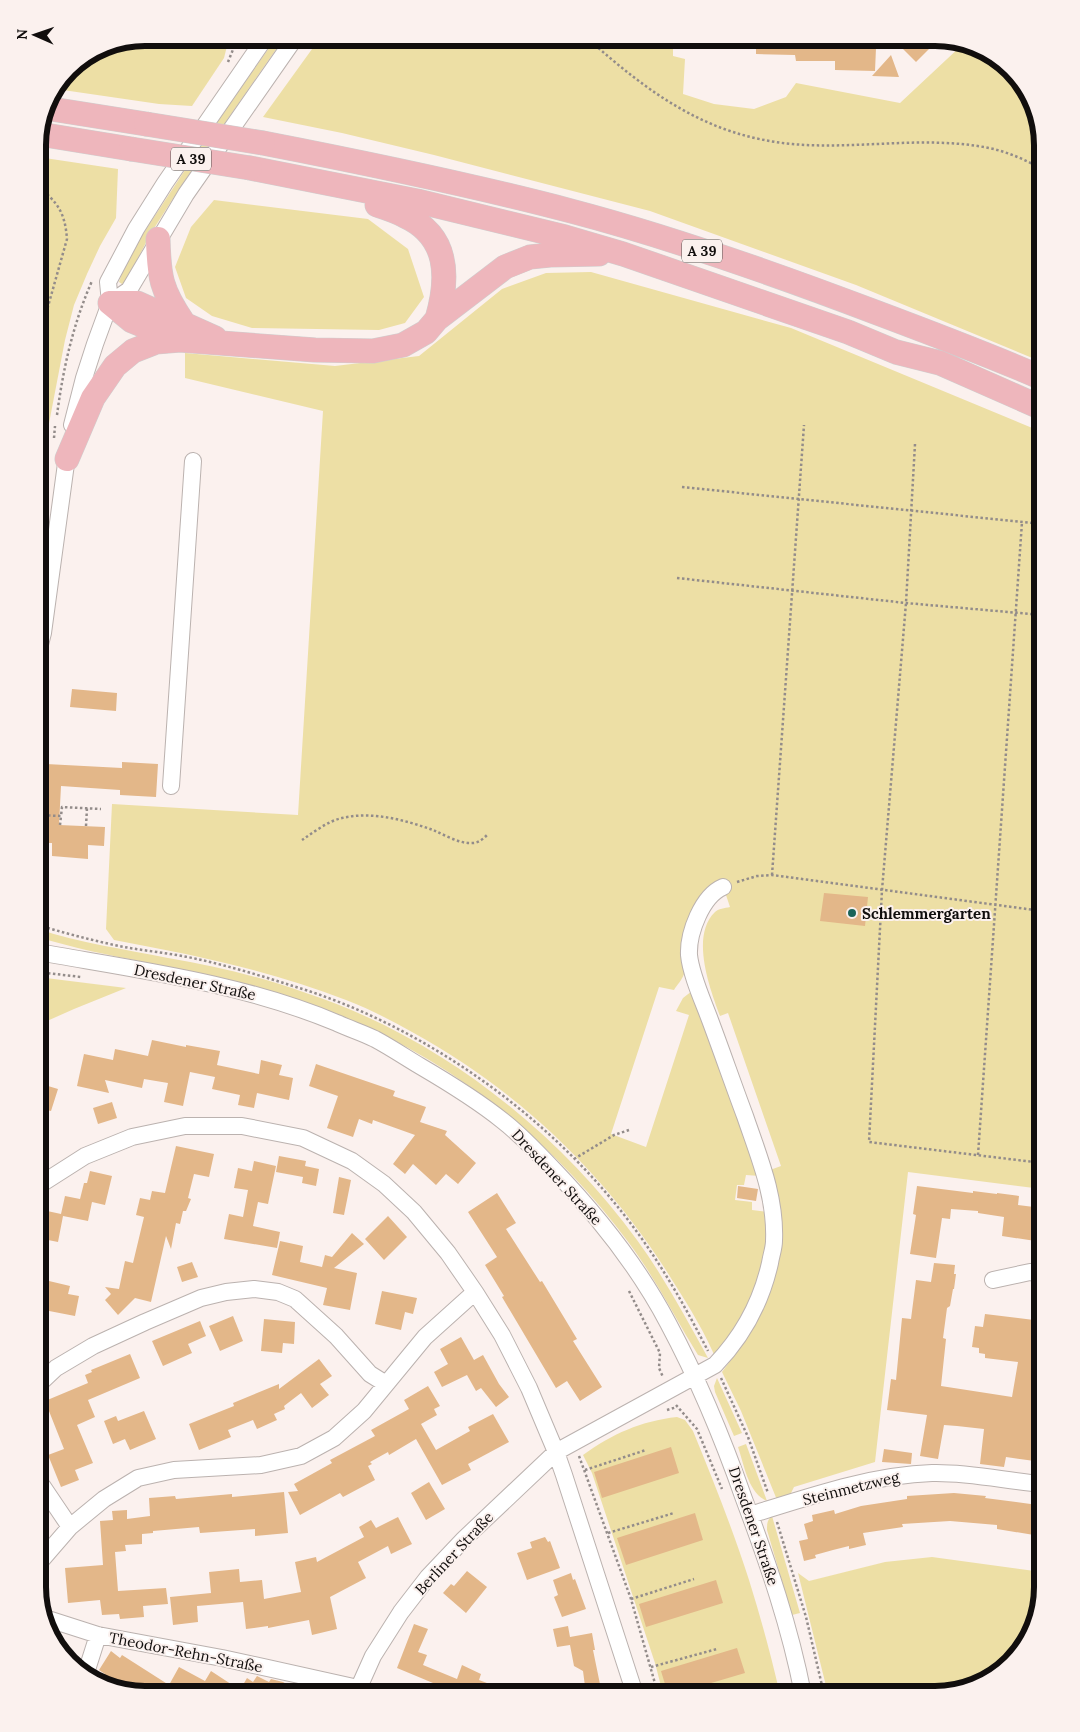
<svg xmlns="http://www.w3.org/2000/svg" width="1080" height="1732" font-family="Lora,serif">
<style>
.green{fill:#eddfa5}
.building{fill:#e3b789}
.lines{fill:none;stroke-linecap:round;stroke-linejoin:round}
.minor-casing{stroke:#bbb2af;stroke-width:18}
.highway-casing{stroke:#cfcfcf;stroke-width:25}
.path{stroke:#938c8a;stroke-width:2.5;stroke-dasharray:2.5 2.5;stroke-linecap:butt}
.minor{stroke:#fff;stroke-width:16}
.highway{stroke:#eeb6bc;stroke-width:24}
.highway-bridge-casing{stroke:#cfcfcf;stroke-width:25;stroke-linecap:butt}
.highway-bridge{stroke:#eeb6bc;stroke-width:24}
.poi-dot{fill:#1b6459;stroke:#fbf1ee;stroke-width:2}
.labels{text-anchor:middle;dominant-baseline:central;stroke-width:4;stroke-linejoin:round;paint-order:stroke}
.shield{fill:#fbf1ee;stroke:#575250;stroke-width:1}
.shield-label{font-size:14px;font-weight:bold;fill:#110e0d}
.poi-label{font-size:15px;font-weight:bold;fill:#110e0d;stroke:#fbf1ee;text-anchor:start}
.street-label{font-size:15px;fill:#110e0d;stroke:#fbf1ee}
.rim{fill:none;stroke:#110e0d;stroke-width:6}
</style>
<rect width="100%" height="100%" fill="#fbf1ee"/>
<path class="green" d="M145,38h84l-5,20 -32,48 -33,-2 -103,-15 13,-20 35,-23z
M276,38h8l-101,145 -32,50 -26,50 -3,1 -3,-2c9,-29 29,-55 45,-80 36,-56 74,-110 112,-164z
M320,38h353v18l12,3 -2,35 31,10 40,5 32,-12 10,-14 104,20 62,-58 33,11 36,41 11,48v217l-186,-77 -206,-74 -216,-56 -92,-22 -79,-16z
M38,157l80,12 -2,49 -16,28 -13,28 -13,31 -9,35 -19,99 -8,69v-137l3,-24 -3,-1z
M214,200l154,19 40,30 16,48 -19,26 -26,7 -127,-2 -40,-12 -26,-18 -11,-31 16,-40z
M591,272l200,56 251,104v757l-134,-17 -33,290 -81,25 -5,10 -12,3 -36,-89 -19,-39c36,-47 64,-101 57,-161 -1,-14 -6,-28 -9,-41l11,-4 -53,-153 -8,3c-10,-27 -30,-80 -5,-104 3,-3 10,-4 15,-5l-9,-27c-21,15 -36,41 -37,67 0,9 4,19 0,27 -2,6 -7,11 -10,16l-15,-3 -48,147 35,13 43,-132 -13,-4 7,-13 9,-7 3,2 65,183 -14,-1 -2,10h-7l-2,15 17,2v8l15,2c6,55 -15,106 -50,149 -12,-28 -27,-53 -43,-78 -64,-105 -154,-192 -262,-251 -22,-12 -44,-24 -66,-32 -77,-30 -152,-45 -232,-60l-8,-11 6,-125 186,11 25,-404 -138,-33v-25l150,13 84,-10 83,-67 44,-16z
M38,929c42,14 86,20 130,29 47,8 94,19 138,35 131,43 250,136 331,247 27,37 49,78 71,118l-10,-3c-23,-37 -42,-76 -69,-112 -94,-127 -222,-216 -375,-257 -71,-20 -146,-27 -216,-49z
M38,977l88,11 -52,21 -36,16z
M717,1378l25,55 -8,3 -19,-44 -1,-6z
M677,1417l8,3 8,11c20,49 40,99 56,149 12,38 22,76 31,114h-117l-8,-31 -63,-190 -9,-18c29,-21 58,-34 94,-38z
M746,1444l21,57c-19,-8 -23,-37 -29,-54z
M772,1516l28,97 -8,2 -25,-85c0,-6 0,-10 5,-14z
M932,1557l110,15v15l-17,59 -42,37 -48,11h-107l-30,-121 11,8 76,-19z"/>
<path class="building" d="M756,38h80v8l40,2 -1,23 -40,-1v-9h-39l-1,-6 -39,-1z
M906,38h34l-24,24 -17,-17z
M891,55l8,22 -27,-1z
M72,689l45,4 -1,18 -46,-4z
M122,762l36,2 -2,33 -36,-2v-5l-59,-4 -2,39 46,2 -1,19 -16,-1v14l-36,-3v-13h-14v-46l6,1 2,-34 76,4z
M824,893l44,4 -3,29 -45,-5z
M152,1040l34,7v-2l34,6 -3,14 42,9 2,-14 21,5 -3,10 14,3 -4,22 -32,-7 -3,15 -16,-3 2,-10 -28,-6 3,-12 -25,-5 -7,34 -19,-4 4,-19 -24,-4 -2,9 -37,-8 4,13 -32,-7 7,-32 29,6 2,-11 33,7z
M316,1064l79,27 -2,5 33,11 -6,15 27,9 -2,4 31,28 -18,21 -12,-10 -10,11 -23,-21 -8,10 -12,-10 22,-29 -42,-15 -1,4 -13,-5 -6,18 -26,-9 11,-32 -29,-10z
M38,1083l20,6 -7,22 -13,-3z
M112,1102l5,16 -19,6 -5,-16z
M176,1146l38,8 -5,23 -15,-3 -6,24 3,1 -5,12h-3l-3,13 -4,-1 -5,26 -5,-13 -15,66 -16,-4 -17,17 -13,-15 6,-6 -6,-7 14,2 6,-28 8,2 11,-46 -8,-2 4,-17 10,2 2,-9 13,2z
M279,1156l27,5 -1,5 14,3 -3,17 -14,-3 1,-6 -27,-5z
M254,1161l22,5 -8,38 -10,-2 -5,24 27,6 -3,16 -53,-9 5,-25 14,3 5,-27 -14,-2 4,-20 14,3z
M90,1171l22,5 -7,29 -13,-3 -4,19 -25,-5 -5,26 -20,-4v-29l23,5 4,-18 15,3 4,-16h3z
M339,1177l12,3 -7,35 -11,-2z
M738,1186l20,3 -2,12 -19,-3z
M917,1186l56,7v-2l24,3v-1l22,3 -1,9 24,3v34l-40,-6 2,-19 -26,-4v-2l-27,-2 -1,10 -8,-1 -6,40 -26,-4 6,-39 -3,-1z
M497,1193l19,30 -10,6 34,53 2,-1 35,58 -4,2 29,46 -22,14 -13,-20 -11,7 -54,-91 2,-1 -19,-31 12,-8 -29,-45z
M388,1216l19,21 -23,23 -19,-21z
M352,1233l12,11 -30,24 23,5 -7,37 -27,-5 4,-17 -55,-13 8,-34 23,5 -3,16 22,5 3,-12 7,2z
M192,1262l6,15 -16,5 -5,-15z
M934,1263l21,2 -1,9h2l-2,15h-1l-3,17 -3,2 -4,30 3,1 -5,47 71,11 6,-35 -33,-4v-4l-6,-1v-5l-7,-1 3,-21 8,1 2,-13 57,7 -1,27h1v114l-36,-5 -2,10 -24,-3 4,-35 -27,-3 -13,-1 -6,34 -18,-3 7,-41 -40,-5 4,-31 5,1 6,-62 9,1 5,-39 15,2z
M49,1281l21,5 -2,8 11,2 -4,20 -31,-6z
M382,1291l35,7 -4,16 -8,-2 -4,18 -26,-6z
M233,1316l10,25 -23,10 -11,-25z
M264,1319l31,3 -1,22 -11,-1 -1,10 -21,-2z
M200,1321l6,15 -18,8 4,9 -29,13 -11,-25z
M461,1337l13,23 9,-5 16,29 10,13 -13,10 -15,-19 -5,3 -9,-16 -25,12 -8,-15 14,-8 -8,-15z
M130,1354l10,24 -52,22 7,17 -18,8 16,38 -18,7 4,10 -18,7 -13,-32 16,-6 -19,-48 43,-18 -3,-8 7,-3 -1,-2z
M319,1359l13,17 -12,8 9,11 -17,13 -11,-15 -17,13 1,3 -11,5 3,6 -20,9 -4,-9 -25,10 3,7 -32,13 -10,-26 45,-18 -1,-3 46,-19v5z
M428,1386l12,20 -6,3 3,6 -16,9 15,26 34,-19 -2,-4 25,-13 16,28 -41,22 3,6 -29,15 -26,-46 -27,16 -1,-3 -18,10 2,2 -4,2 7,14 -32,17 -3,-4 -40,22 -12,-23 10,-1 -4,-7 38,-21 -2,-3 45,-24 -4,-6 38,-21 -5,-9z
M144,1411l12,28 -26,11 -5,-11 -12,5 -9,-23 12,-5 2,5z
M671,1447l8,26 -77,25 -8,-26z
M884,1449l28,4 -1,11 -29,-2z
M429,1482l16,27 -19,11 -15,-27z
M284,1492l4,41 -33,3v-7l-55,4 -1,-6 -46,4v2l-11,1v10l-17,1 1,6 -11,1 3,39 48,-3 2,16 -25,2 1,11 -24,2 -1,-5 -17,1 -2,-15 -32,3 -3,-35 38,-3 -3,-44 13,-1 -1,-9 15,-1v9l23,-3 -1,-18 26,-2 1,3 56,-5v3z
M954,1493l32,3 -1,2 53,7 -4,30 -37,-6v-4l-47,-4 -48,3 1,3 -40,6 3,12 -17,4v-3l-16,4 -18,5 1,3 -12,3 -5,-20 9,-2 -4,-15 9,-3 -1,-6 22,-5 1,4 26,-8 46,-7v-3z
M695,1513l8,27 -77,25 -9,-27z
M398,1517l14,27 -21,10 -3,-8 -30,16 8,16 -36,19 7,32 -25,6 -3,-15 -41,8v-2l-22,3 -3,-27 -46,4 1,16 -25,3 -3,-28 41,-4 -2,-21 30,-3 1,13 22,-2 2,19 37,-7 -6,-30 21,-5 1,5 47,-25 -5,-10 12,-7 5,8z
M545,1537l3,5 2,-1 10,27 -33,12 -10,-27 15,-5 -2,-6z
M467,1571l20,16 -21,26 -23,-20 8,-9 3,2z
M571,1573l2,7 2,-1 11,30 -24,8 -8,-20 4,-2 -5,-15z
M716,1580l7,23 -77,24 -7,-23z
M414,1624l14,5 -10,23 9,3 -4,10 34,14 5,-14 19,9 -2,6 34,13v1h-85l5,-11 -36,-15z
M568,1626l2,11 22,-4 3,17h-2l9,44h-16l-3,-23 -9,-5 -4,-21 -13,2 -4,-18z
M737,1648l8,25 -71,21h-6l-7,-23z
M111,1651l9,7 2,-3 47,30 10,-18 26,14 6,-10 29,19 7,-12 6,4 4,-6 12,6 2,-3 12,3 21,12h-166l-38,-12 5,-8 -6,-4z"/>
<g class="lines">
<defs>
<path id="minor" d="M110,303l19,-13 57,-96 109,-156
M72,425l12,-47 11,-34 15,-41 -2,-21 28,-53 29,-46 100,-145
M38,652l5,-19 25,-184
M171,786l22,-325
M38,952c101,18 204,31 299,71 13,6 26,10 38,16 15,8 30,18 45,27 29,17 57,34 83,55 18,14 34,31 50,48 44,46 85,97 115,154 30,56 55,116 76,176 24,64 46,128 59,195
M38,1186l47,-30 47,-19 53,-11h57l61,12 49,23 32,23 30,28 34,41 27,39 27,43 27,53 27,64 8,23 71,219
M993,1280l37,-8 12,2
M38,1385l18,-17 37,-22 52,-24 56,-24 25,-6 28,-3 24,3 17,7 41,37 34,38 16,10
M38,1474l3,10 29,43
M750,1515c58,-18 121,-40 182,-42 38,-1 74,8 110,11
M38,1564l32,-37 34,-28 34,-21 36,-8 87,-5 40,-9 33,-18 30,-27 61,-74 50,-45
M45,1618l53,17 124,23 136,30 15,6
M85,1676l13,-41
M356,1694l17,-38 28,-44 27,-35 36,-38 92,-87 159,-87c28,-29 46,-62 55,-102 1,-7 4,-15 4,-22 2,-44 -15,-84 -29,-125 -12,-32 -23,-64 -35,-96 -7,-19 -19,-45 -21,-65 -1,-22 13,-59 34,-68"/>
<path id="highway" d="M45,108l101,16
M39,134l92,15
M263,143c103,20 206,41 308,68 103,27 204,63 304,101 56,21 112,42 167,66
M250,168l167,33 148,36 58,17 225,78 48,20 44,11 102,45
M377,205c9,3 19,6 28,11 44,20 44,62 32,103
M158,239c1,38 3,51 25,83
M110,303h27l78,35
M110,303l22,18 44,18
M67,459l26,-61 22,-32 18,-15 23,-9 24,-2 135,10 58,1 30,-6 23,-13 11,-13 68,-52 25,-10 20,-2 49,-1"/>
</defs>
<use href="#minor" class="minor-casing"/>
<use href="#highway" class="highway-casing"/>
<path class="path" d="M587,38c62,55 119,98 205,106 65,6 132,-9 197,4 19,4 37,12 53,21
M228,62l6,-15 1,-9
M1025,90l8,17
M38,342l29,-103c-2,-26 -9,-37 -29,-52
M57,415c6,-46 16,-91 35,-134
M54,438l1,-12
M915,444l-9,159 -24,287 -13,252 173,21
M682,487l360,37
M677,578l229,25 136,12
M38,815l23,1 1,-9 39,2
M60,825l1,-9
M86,826l1,-18
M302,840c12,-8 26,-19 40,-22 30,-7 63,2 91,12 12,5 26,14 40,13 6,0 11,-5 15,-9
M772,875l32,-450
M737,882l20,-6 15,-1 270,36
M38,925c26,8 53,15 81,21 25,5 52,7 78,13 32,7 65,17 96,27 133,40 263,134 344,246 27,37 50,78 71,119
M38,972l43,5
M978,1155l44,-633
M574,1159l40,-24 15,-5
M629,1291l31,62 -1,15 4,9
M721,1378l27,59 20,56
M676,1405l21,24 25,60
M667,1410l10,-3
M579,1456l52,143 27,95
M585,1470l61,-20
M777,1522l29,95 18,77
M608,1533l66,-20
M631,1599l63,-20
M651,1667l66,-18
M823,1688l25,-2 2,8"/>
<use href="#minor" class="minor"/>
<use href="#highway" class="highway"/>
<defs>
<path id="highway-bridge" d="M146,124l117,19
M131,149l119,19"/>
</defs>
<use href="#highway-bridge" class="highway-bridge-casing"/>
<use href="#highway-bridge" class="highway-bridge"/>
</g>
<circle class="poi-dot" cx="852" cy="913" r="5"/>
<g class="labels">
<g class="shield">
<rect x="171" y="147.5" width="40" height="23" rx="4"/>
<rect x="682" y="239.5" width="40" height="23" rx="4"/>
</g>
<g class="shield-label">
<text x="191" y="159">A 39</text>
<text x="702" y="251">A 39</text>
</g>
<g class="poi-label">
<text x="862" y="913">Schlemmergarten</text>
</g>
<g class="street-label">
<text transform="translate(195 982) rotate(12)">Dresdener Straße</text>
<text transform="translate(557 1177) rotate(47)">Dresdener Straße</text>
<text transform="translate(851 1488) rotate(-14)">Steinmetzweg</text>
<text transform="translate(754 1526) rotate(71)">Dresdener Straße</text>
<text transform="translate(454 1553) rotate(-47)">Berliner Straße</text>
<text transform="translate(186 1652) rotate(11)">Theodor-Rehn-Straße</text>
</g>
</g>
<path d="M0 0H1080V1732H0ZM145 46H935A99 99 0 0 1 1034 145V1587A99 99 0 0 1 935 1686H145A99 99 0 0 1 46 1587V145A99 99 0 0 1 145 46Z" fill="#fbf1ee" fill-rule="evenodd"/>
<path class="rim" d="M145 46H935A99 99 0 0 1 1034 145V1587A99 99 0 0 1 935 1686H145A99 99 0 0 1 46 1587V145A99 99 0 0 1 145 46Z"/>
<g transform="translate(35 35) rotate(272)" stroke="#fbf1ee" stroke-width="4" paint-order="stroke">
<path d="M0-4L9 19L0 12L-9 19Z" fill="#110e0d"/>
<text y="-8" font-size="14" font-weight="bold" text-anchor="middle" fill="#110e0d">N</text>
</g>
</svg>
